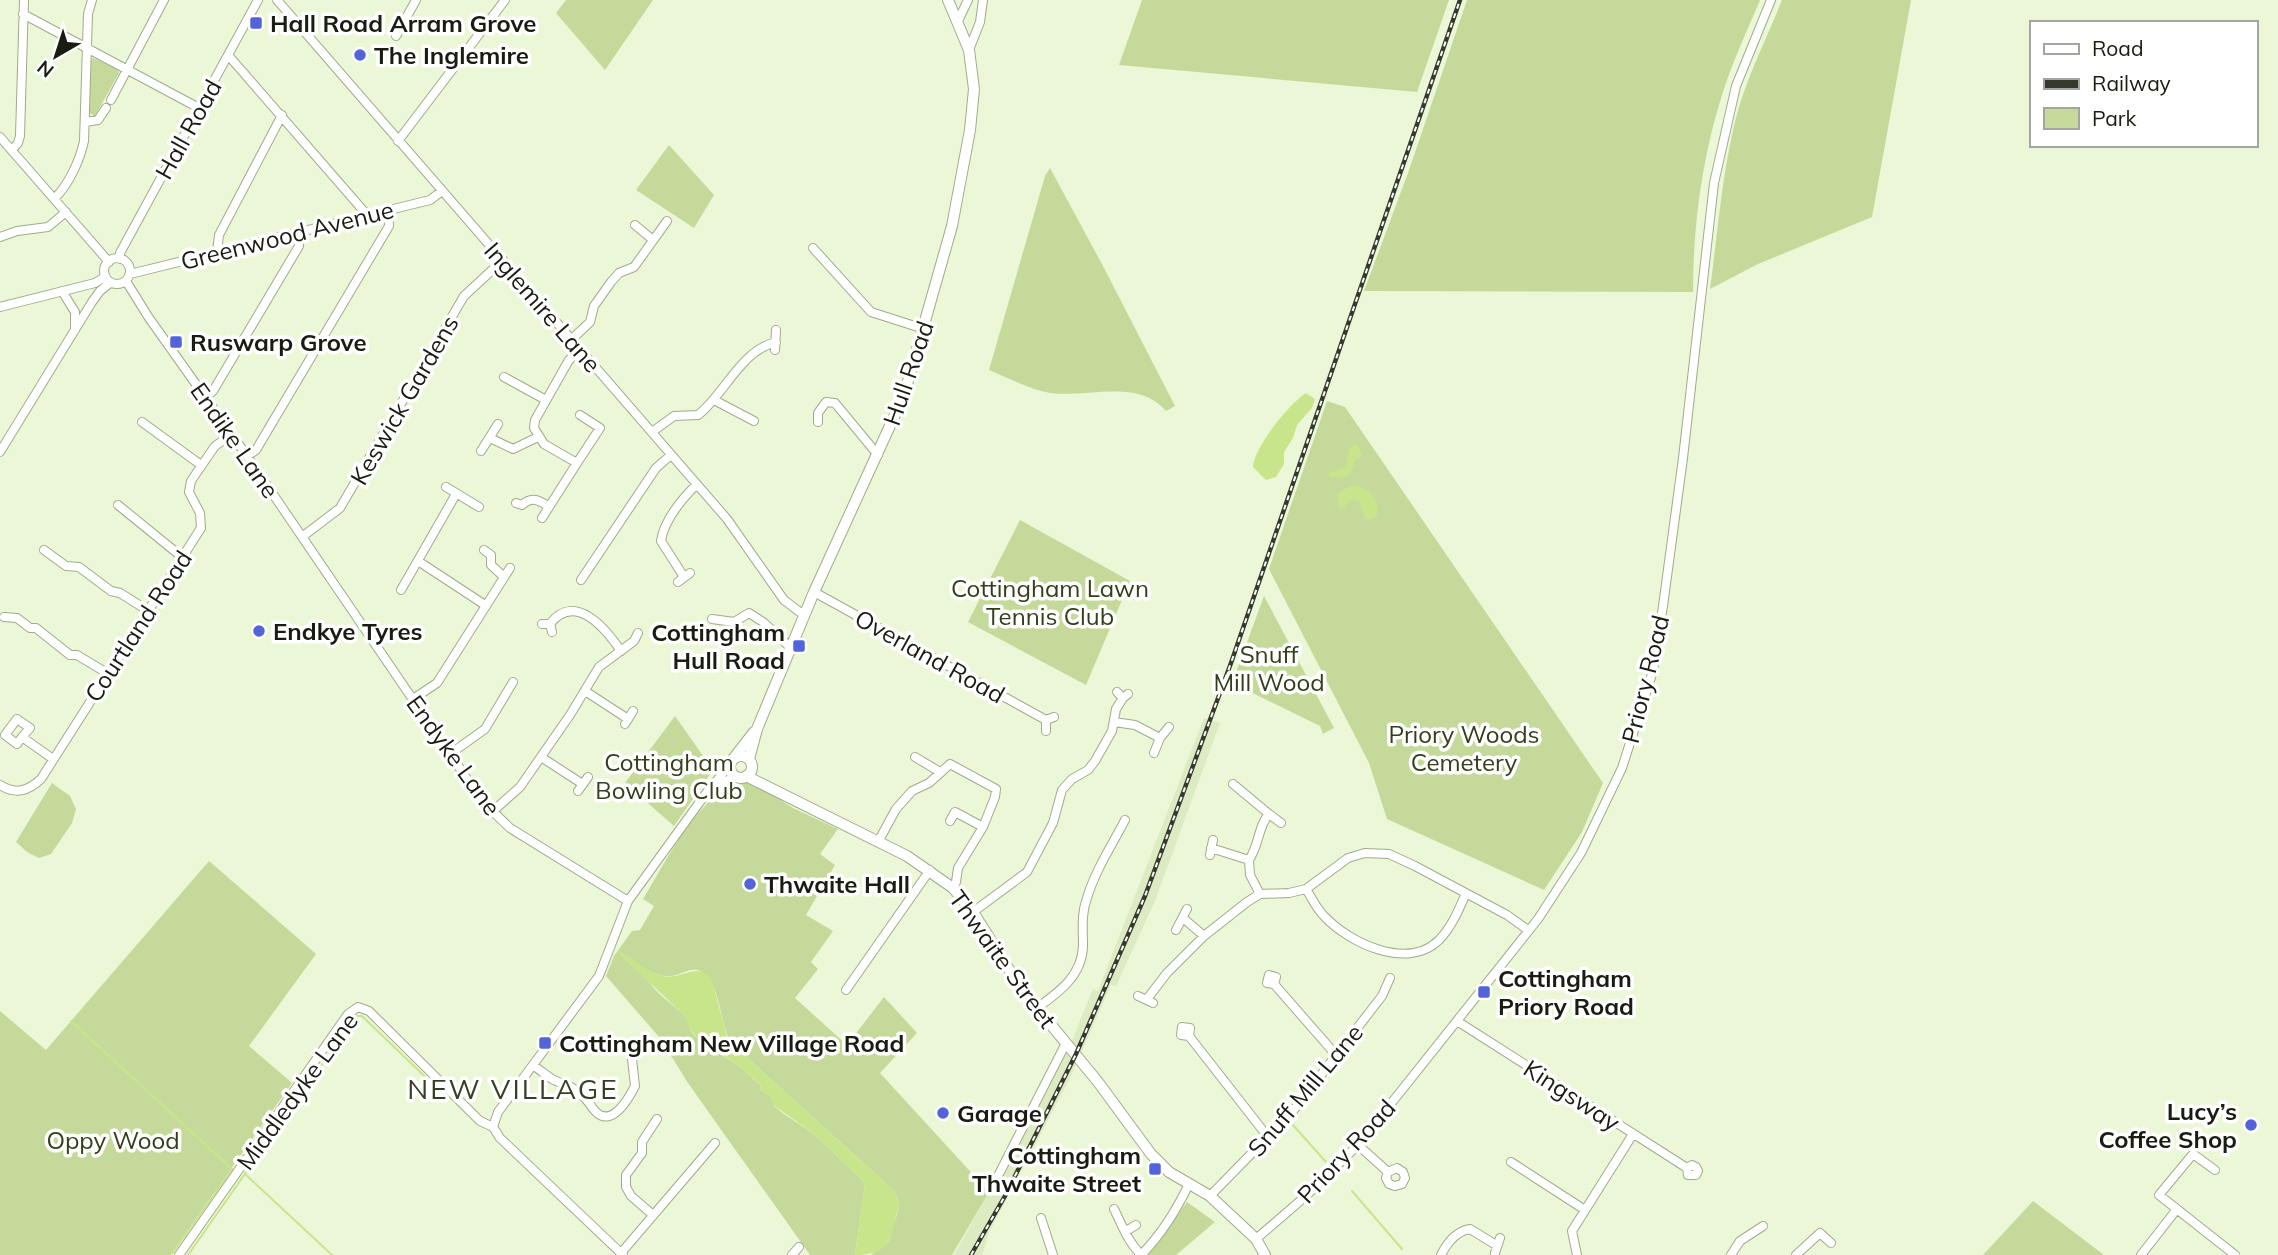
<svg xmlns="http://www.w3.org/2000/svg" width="2278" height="1255" font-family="Mulish,sans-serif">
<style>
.built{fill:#ddebc3}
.green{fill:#c5da9a}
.water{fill:#c9e58b}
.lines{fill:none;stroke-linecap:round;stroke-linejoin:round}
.stream{stroke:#c9e58b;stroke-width:2}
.minor-casing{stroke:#a0ab8c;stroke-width:10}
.major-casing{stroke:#a0ab8c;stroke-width:12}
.minor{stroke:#fff;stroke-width:8}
.major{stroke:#fff;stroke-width:10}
.rail-casing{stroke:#353a2c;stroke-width:4.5}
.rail{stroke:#fff;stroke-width:2;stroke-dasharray:5;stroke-linecap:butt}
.poi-dot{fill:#5363d9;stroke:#fff;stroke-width:2.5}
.labels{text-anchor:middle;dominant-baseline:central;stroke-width:7;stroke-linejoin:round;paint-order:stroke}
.poi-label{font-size:24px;font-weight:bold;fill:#191d11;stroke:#fff;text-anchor:start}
.street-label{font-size:24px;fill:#191d11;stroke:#fff}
.park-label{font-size:24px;fill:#343f1a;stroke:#fff}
.quarter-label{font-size:28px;letter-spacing:2px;fill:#374025;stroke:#fff}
</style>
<rect width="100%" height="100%" fill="#ebf7d6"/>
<path class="built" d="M1204,718l16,5 -65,178 -39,85 -5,-1 -42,95 -80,152 -6,21 -1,2h-28l35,-63 5,3 79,-157 20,-49 5,2z"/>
<path class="green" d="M566,0h87l-48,70 -49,-57z
M1142,0h307l-32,92 -298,-27z
M1467,0h293c-13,31 -28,63 -38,95 -20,63 -29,131 -29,197l-329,-1 44,-118z
M1782,0h129l-39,217 -114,47 -48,25c8,-58 12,-118 27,-175 11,-40 30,-76 45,-114z
M93,58l24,11 2,4 -24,43 -6,-3 2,-52z
M669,145l45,50 -20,33 -58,-38z
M1050,168l53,98 72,140 -9,5c-28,-33 -77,-13 -115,-18 -18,-2 -45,-16 -62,-23l56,-194z
M1327,401l18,6 258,376 -21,49 -38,58 -157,-71 -18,-56 -100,-194z
M1020,520l110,61 -44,104 -118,-63z
M1264,596l70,132 -11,6 -3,-8 -88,-43z
M675,716l38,54 -39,56 -49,-43z
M751,782l42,26 45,21 -18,25 15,11 -29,50 27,16 -22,31 7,7 -23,29 52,47 37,-48 33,36 -37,40 109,119 -37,63h-82c25,-14 18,-15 26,-37 4,-13 4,-17 -3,-28l-162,-147c-12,-19 -10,-66 -34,-73 -9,-2 -18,6 -27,6 -9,1 -18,-4 -26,-7 2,18 25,32 38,44 7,6 6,16 13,23 12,12 26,18 40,27 9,6 17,15 25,22l1,5 10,7 3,9 10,8 30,20 49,47 2,3 -10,71h-45l-122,-172 -28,-45 -54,-62 8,-20 18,-25 8,-1 14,-24 -11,-7c21,-34 50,-95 87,-112 6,-3 15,-4 21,-5z
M52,783l18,13 6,13 -4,14 -21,31 -12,4 -12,-6 -11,-10z
M209,861l107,93 -67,92 43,37 -122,172h-170v-244l46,39z
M2033,1201l71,54h-121z
M1187,1202l28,20 -39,33h-28z"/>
<path class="water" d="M1306,393l9,6 -3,9 -15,17 -4,13 -9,14v12l-8,13 -10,3 -13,-13c1,-20 36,-63 53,-74z
M1356,444l7,11 -8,5 -4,13 -8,5 -14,-2v-3l17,-5 3,-18 4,-5z
M1357,486c14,3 24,16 19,31l-6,2 -5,-1c-4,-9 -1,-21 -17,-17l-2,7 -6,1 -3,-14 11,-8z
M620,952c16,8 26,20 43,24 21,4 34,-16 49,4l15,57 4,6 162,147c10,17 5,16 2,32 -5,25 -15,33 -40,33l10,-71 -2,-3 -49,-47 -42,-30 -1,-7 -10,-7 -1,-5c-7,-7 -14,-14 -22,-20 -20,-15 -46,-21 -53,-49l-66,-62z"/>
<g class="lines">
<path class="stream" d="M71,1021l161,148 -61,86
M1293,1125l33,37
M245,1174l87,81
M1352,1191l50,58
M188,1255l168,-239h6l81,78"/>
<defs>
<path id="minor" d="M277,0l450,519 57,81 21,16
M23,14l176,94
M958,21l10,-21
M396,36l20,-36
M969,50l11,-28 3,-22
M228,55l140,161
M111,100l53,-100
M85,122l13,-2 8,-12
M0,137l109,125
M398,141l107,-141
M12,150l6,-7 2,-7 4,-136
M55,198c14,-14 25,-38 29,-57l4,-127 4,-14
M635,225l18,15
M0,237l17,-6 31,-4 18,-15
M813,248l58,64 53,17
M217,252l2,-17 63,-120
M104 271a13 13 0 1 1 26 0a13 13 0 1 1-26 0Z
M120,259v-6l138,-253
M130,274l300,-74 12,-9
M126,281l23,37 98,138 235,345 28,27 118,73
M62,291l13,21v18
M0,307l95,-24 10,-6
M571,340l19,-18 4,-16 17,-24 8,-9 15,-6 33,-46
M775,350l1,-20
M504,377l42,23
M206,397l7,-6 86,-145 -1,-13
M714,400l40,21
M142,422l59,43
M818,422v-9l8,-11 9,1 43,52
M652,432l22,-16 24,-1c26,-20 43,-65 78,-73
M490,438l23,11 25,-12
M481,451l17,-27
M0,452l92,-150 8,-11 10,-8
M247,456l9,-6 133,-224 -1,-15
M577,463l23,-35 -20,-13
M446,487l33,20
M516,503l6,2c10,-9 17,-5 27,2
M118,505l64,52
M542,518l35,-55 -33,-19 -10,-16 1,-8 34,-60 11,-10
M302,537l38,-29 124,-212 39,-36
M44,550l22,16 13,1 32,24 9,2 27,17
M484,550l7,5v10l13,12
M418,561l67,44
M684,577l-23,-36c3,-20 21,-42 35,-56
M581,580l75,-112 15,-13
M678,582l12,-9
M401,590l55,-96
M814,592l232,128
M4,617l13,1 13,10h6l34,27h7l30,18
M712,619l22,3 15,-9 14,9 28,26
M542,624h8l2,8
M550,624c25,-33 56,5 71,27
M585,691l43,28
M1117,692l6,6 5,-4
M413,699l24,-16 73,-115
M1114,722l21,3 25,13
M625,724l8,-13
M1046,731v-11l8,-3
M22,737l8,-9 -13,-9 -12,16 12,9 5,-7 31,22
M1154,753l6,-15 9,-11
M450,754l35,-25 28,-47
M541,757l40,26
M915,757l25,15
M1233,784l36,30c-11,12 -10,32 -20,46l1,15 10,19
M0,785c16,10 28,6 41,-6l160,-251 -1,-15 -11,-21 2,-11 24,-35 16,-11
M715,786l20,-9
M578,791l10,-14
M492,812l28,-25 50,-72 29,-48 35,-26 4,-8
M1269,814l12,9
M950,821l5,-9 28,15
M878,842l18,-33 16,-18 17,-8 21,-19 46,25 -1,8 -12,30 -25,41 -2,14 -3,6
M1211,848l38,12
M1210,855l3,-15
M1306,889c6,9 10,19 18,27 25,27 84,55 115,24 13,-13 20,-31 27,-47
M973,912l54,-40 26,-49 9,-33 10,-11 16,-9 7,-9 17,-30 4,-22 7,-11
M1183,918l21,18
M1176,930l11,-21
M1274,984l-7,-1 2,-8 7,2 -2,7 62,71
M846,990l84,-120
M1138,996l15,7
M1147,999l20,-26 37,-37 43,-34 13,-8 29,-1 17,-4 42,-31 17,-5 24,1 26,12 92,49 21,15
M1037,1008c22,-16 45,-32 46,-62 0,-17 -2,-32 4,-48 8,-27 25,-53 38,-78
M1457,1021l230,147 5,-3 4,2 2,4 -2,4h-8l-1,-7
M1189,1036l-8,-1 1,-8 8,1 -1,8 79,101
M534,1066c6,4 12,9 18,13 9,5 18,6 25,12 12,8 11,13 19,21 16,16 33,-14 39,-26l-3,-27
M1358,1145l30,27 9,-4 6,4 2,6 -3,6 -7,2 -6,-2 -3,-6 2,-6
M1511,1162l74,48
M2215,1170l-22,-16 -34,41 76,60
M999,1174l67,-131
M1210,1196l83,-85 89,-115 8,-18
M1114,1209c9,18 13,31 27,46
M653,1215l-22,-19 -5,-9v-12l16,-22v-11l15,-23
M1041,1218l12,37
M1126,1231l10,-6
M1256,1239l51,-44 51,-50 180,-226 43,-66 41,-85 31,-97 10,-65 20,-148 31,-275 22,-97 35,-86
M621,1253l94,-110
M1495,1253l5,-15
M179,1255l169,-241 10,-7 11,4 111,110 13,6
M623,1255l-123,-117 -7,-11 5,-15 101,-136 29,-75 79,-109 23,-27
M792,1255l7,-8
M1141,1255c21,-21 35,-44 48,-71
M1441,1255c6,-12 16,-24 29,-26l26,16
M1577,1255l-5,-24 61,-97
M1731,1255l9,-14 23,-15
M1796,1255l24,-22 11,10
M2141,1255l36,-46"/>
<path id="major" d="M730 767a11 11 0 1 1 22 0a11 11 0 1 1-22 0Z
M733,759l21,-27
M749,759l8,-30 57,-137 90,-197 48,-169 18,-96 4,-41 -5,-39 -21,-50
M746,776l161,80 46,32 20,24 47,75 78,95 53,72 18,18 41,24 46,43 9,16"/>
</defs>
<use href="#minor" class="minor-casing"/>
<use href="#major" class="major-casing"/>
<use href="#minor" class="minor"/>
<use href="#major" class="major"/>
<defs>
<path id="rail" d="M971,1255l34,-59 71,-142 69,-158 86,-233 229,-663"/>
</defs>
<use href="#rail" class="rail-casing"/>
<use href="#rail" class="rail"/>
</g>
<g class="poi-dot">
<rect x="249" y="16" width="14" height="14" rx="3.5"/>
<circle cx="360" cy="55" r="7"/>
<rect x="169" y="335" width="14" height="14" rx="3.5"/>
<circle cx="259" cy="631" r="7"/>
<rect x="792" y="639" width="14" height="14" rx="3.5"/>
<circle cx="750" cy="884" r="7"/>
<rect x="1477" y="985" width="14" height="14" rx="3.5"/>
<rect x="538" y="1036" width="14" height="14" rx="3.5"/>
<circle cx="943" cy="1113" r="7"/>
<circle cx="2251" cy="1125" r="7"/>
<rect x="1148" y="1162" width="14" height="14" rx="3.5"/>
</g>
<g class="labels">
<g class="poi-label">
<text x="270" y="23">Hall Road Arram Grove</text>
<text x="374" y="55">The Inglemire</text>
<text x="190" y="342">Ruswarp Grove</text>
<text x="273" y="631">Endkye Tyres</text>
<text x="785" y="632" text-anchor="end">Cottingham<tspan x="785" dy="28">Hull Road</tspan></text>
<text x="764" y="884">Thwaite Hall</text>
<text x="1498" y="978">Cottingham<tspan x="1498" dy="28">Priory Road</tspan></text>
<text x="559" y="1043">Cottingham New Village Road</text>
<text x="2237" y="1111" text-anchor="end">Lucy’s<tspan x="2237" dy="28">Coffee Shop</tspan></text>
<text x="957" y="1113">Garage</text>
<text x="1141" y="1155" text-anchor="end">Cottingham<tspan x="1141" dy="28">Thwaite Street</tspan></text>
</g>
<g class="street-label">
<text transform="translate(188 129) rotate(-61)">Hall Road</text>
<text transform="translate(287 235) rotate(-14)">Greenwood Avenue</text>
<text transform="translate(543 307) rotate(49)">Inglemire Lane</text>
<text transform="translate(908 373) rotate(-71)">Hull Road</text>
<text transform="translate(404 400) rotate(-60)">Keswick Gardens</text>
<text transform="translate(235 440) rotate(55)">Endike Lane</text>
<text transform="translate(138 626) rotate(-57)">Courtland Road</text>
<text transform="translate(930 656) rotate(29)">Overland Road</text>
<text transform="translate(1645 679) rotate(-76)">Priory Road</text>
<text transform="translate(454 755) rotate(54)">Endyke Lane</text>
<text transform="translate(1003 959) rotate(54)">Thwaite Street</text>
<text transform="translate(1305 1090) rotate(-50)">Snuff Mill Lane</text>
<text transform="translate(297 1091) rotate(-54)">Middledyke Lane</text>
<text transform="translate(1572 1095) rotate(33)">Kingsway</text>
<text transform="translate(1346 1151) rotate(-47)">Priory Road</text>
</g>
<g class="park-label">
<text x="1050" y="588">Cottingham Lawn<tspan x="1050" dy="28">Tennis Club</tspan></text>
<text x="1269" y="654">Snuff<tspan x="1269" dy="28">Mill Wood</tspan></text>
<text x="1464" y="734">Priory Woods<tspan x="1464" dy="28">Cemetery</tspan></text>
<text x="669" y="762">Cottingham<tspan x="669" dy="28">Bowling Club</tspan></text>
<text x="113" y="1140">Oppy Wood</text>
</g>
<g class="quarter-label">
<text x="513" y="1088">NEW VILLAGE</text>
</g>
</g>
<rect x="2030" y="21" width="228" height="126" fill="#ffffff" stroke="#a3a5a0" stroke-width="2"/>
<rect x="2044" y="44" width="35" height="10" fill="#ffffff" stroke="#a3a5a0" stroke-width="2"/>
<text x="2092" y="56" font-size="21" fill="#191d11">Road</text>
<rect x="2044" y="79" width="35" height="10" fill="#353a2c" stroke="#a3a5a0" stroke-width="2"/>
<text x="2092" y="91" font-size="21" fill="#191d11">Railway</text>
<rect x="2044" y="108" width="35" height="21" fill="#c5da9a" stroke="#a3a5a0" stroke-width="2"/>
<text x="2092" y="126" font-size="21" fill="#191d11">Park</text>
<g transform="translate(56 56) rotate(219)" stroke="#ffffff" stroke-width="5" paint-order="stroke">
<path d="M0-5L12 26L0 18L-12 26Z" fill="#191d11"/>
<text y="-10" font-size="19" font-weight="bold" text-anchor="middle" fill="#191d11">N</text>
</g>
</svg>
